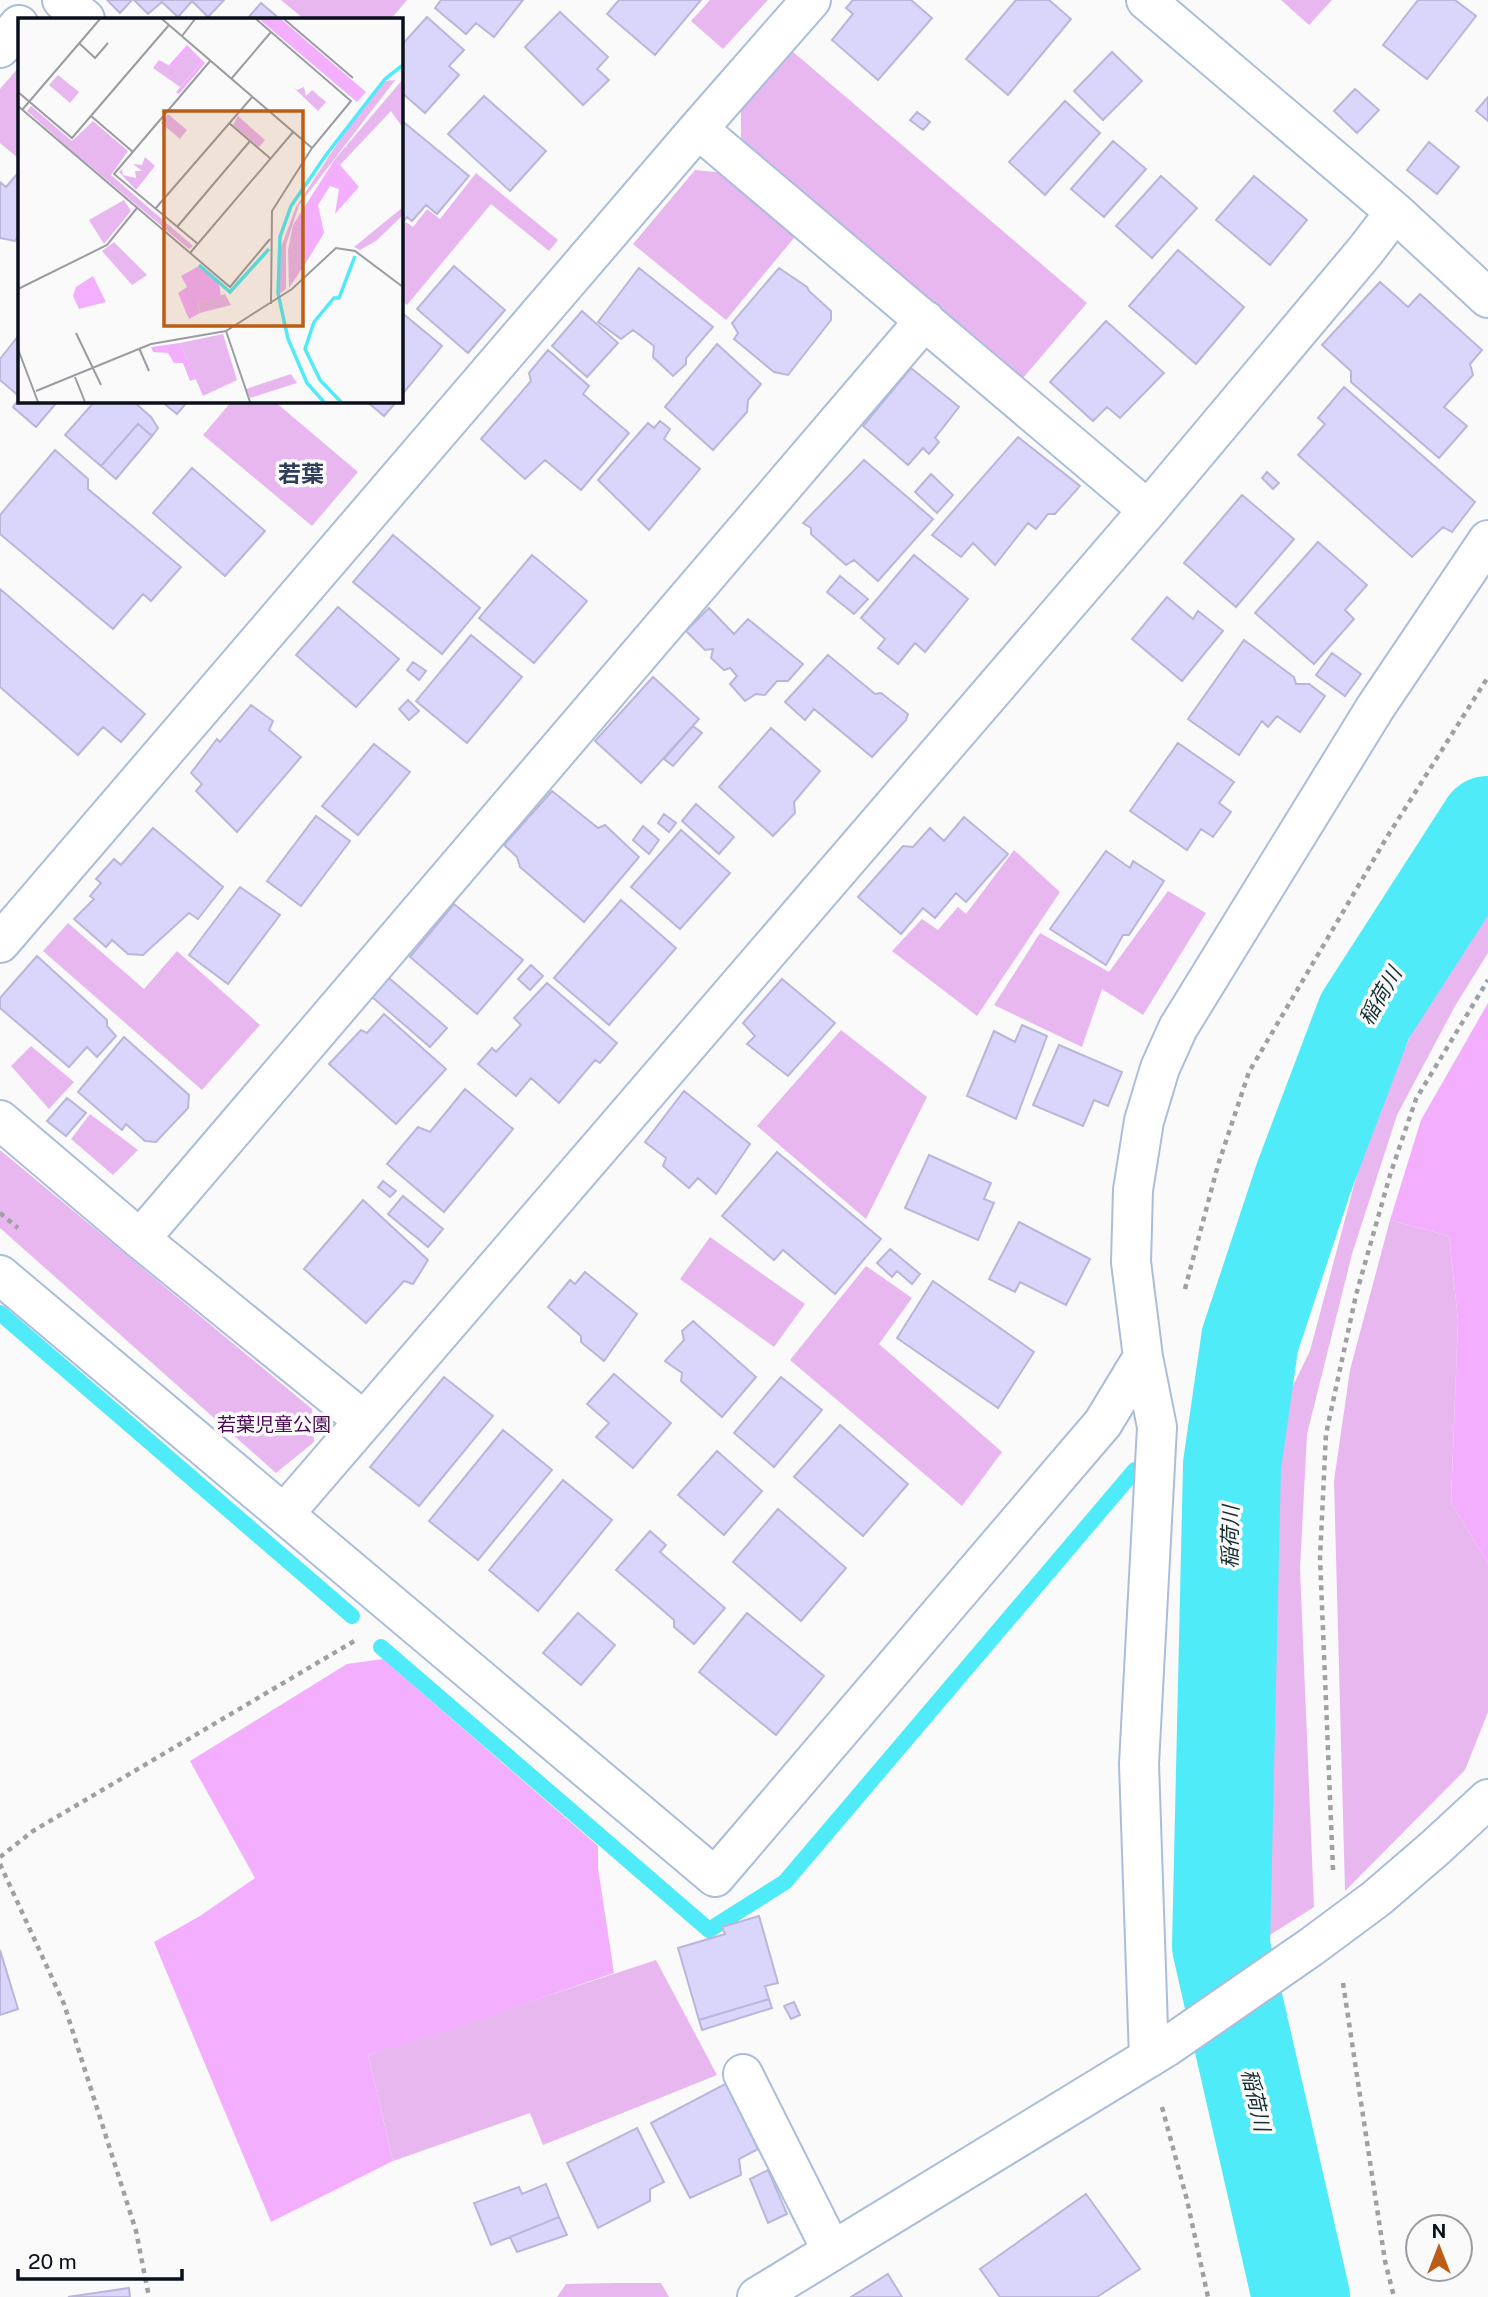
<svg xmlns="http://www.w3.org/2000/svg" width="1488" height="2297" font-family="'Public Sans','Noto Sans JP',sans-serif">
<style>
.green{fill:#e9b7f0}
.forest{fill:#f3affd}
.lines{fill:none;stroke-linecap:round;stroke-linejoin:round}
.stream{stroke:#4febf8;stroke-width:16}
.river{stroke:#4febf8;stroke-width:98}
.building{fill:#dad5fa;stroke:#bbb6d9;stroke-width:2}
.minor-casing{stroke:#abbddd;stroke-width:42}
.path{stroke:#9ea0a4;stroke-width:4.5;stroke-dasharray:5 5;stroke-linecap:butt}
.minor{stroke:#fff;stroke-width:38}
.labels{text-anchor:middle;dominant-baseline:central;stroke-width:7;stroke-linejoin:round;paint-order:stroke}
.park-label{font-size:19px;fill:#490b52;stroke:#fafafa}
.water-label{font-size:21px;font-style:italic;fill:#162f32;stroke:#fafafa}
.quarter-label{font-size:23px;font-weight:bold;fill:#303e59;stroke:#fafafa}
.inset-river{fill:none;stroke:#4febf8;stroke-width:3.5}
.inset-road{fill:none;stroke:#9a9ca1;stroke-width:2}
.view{fill:#bc5d15;fill-opacity:0.15;stroke:#bc5d15;stroke-width:3.5}
.inset-edge{fill:none;stroke:#0a101b;stroke-width:3.5}
</style>
<rect width="100%" height="100%" fill="#fafafa"/>
<path class="green" d="M281,0h126l-16,19h-87z
M710,0h58l-45,49 -32,-28z
M1281,0h51l-23,25z
M792,51l295,252 -64,75 -282,-235v-32z
M19,67v92l-19,-16v-54z
M695,170l31,3 73,59 -73,88 -93,-76z
M476,173l82,67 -9,11 -58,-47 -84,101 -6,-5v-72l5,-6 7,5 14,-18 13,10z
M232,401h42l84,71 -46,54 -109,-91z
M1014,850l46,42 -83,124 -85,-65 30,-32 16,11 20,-23 8,7z
M1168,891l38,22 -63,102 -41,-26 -20,58 -88,-42 46,-72 69,39z
M1488,913v40l-33,53 -58,109 -45,139 -45,180 -7,135 14,338 -77,49 -7,-13 31,-492 49,-100 59,-222 48,-108z
M68,923l76,66 33,-38 83,74 -58,65 -159,-139z
M841,1030l86,67 -61,122 -109,-93z
M31,1046l43,36 -25,27 -38,-43z
M90,1114l48,36 -25,25 -42,-36z
M0,1150l312,259 2,33 -38,31 -276,-245z
M1390,1220l59,16 9,84 -7,183 37,60v149l-23,58 -120,121 -11,-410 16,-111z
M710,1237l95,67 -31,43 -94,-68z
M866,1266l46,32 -33,46 123,108 -40,54 -172,-146z
M656,1960l61,115 -174,70 -13,-32 -137,48 -25,-106z
M614,2283h47l8,14h-112l9,-13z"/>
<path class="forest" d="M1488,1003v560l-37,-60 7,-183 -9,-84 -59,-16 31,-100z
M383,1659l215,187v22l16,105 -172,59 -74,23 25,106 -122,61 -117,-280 46,-26 55,-38 -65,-117 157,-97z"/>
<g class="lines">
<path class="stream" d="M0,1313l352,303
M381,1647l328,283 76,-48 350,-412"/>
<path class="river" d="M1301,2297l-80,-351 11,-481 18,-125 54,-163 61,-161 123,-191"/>
</g>
<path class="building" d="M107,0h25l-12,13z
M134,0h90l-16,17 -16,-16 -14,16 -16,-15 -14,12z
M441,0h82l-29,37 -18,-14 -10,11 -31,-26z
M619,0h82l-46,55 -48,-41z
M853,0h58l21,18 -54,62 -46,-40 21,-26 -7,-6z
M1016,0h33l22,19 -63,76 -42,-36z
M1418,0h37l21,16 -49,63 -44,-34z
M261,3l19,16h-33z
M560,12l48,45 -11,12 12,11 -26,25 -58,-58z
M427,17l37,33 -15,16 10,9 -34,38 -24,-21v-46z
M1112,52l30,29 -39,39 -29,-29z
M1355,89l24,21 -22,23 -23,-22z
M484,96l62,55 -36,40 -62,-57z
M1488,97v24l-12,-10z
M1065,101l35,32 -55,62 -36,-33z
M917,112l13,10 -7,8 -13,-10z
M401,120l68,56 -32,38 -11,-9 -14,16 -5,-4 -6,8z
M1113,141l33,28 -42,48 -33,-28z
M1429,142l30,25 -22,27 -30,-24z
M18,173l1,62 -4,6 -15,-3v-56l6,5z
M1161,176l36,32 -45,50 -36,-32z
M1254,176l53,44 -37,45 -54,-45z
M1178,250l66,57 -48,57 -67,-58z
M454,266l51,44 -37,43 -51,-44z
M639,268l74,59 -27,31v6l-13,12 -20,-19 1,-11 -21,-16 -12,9 -23,-17z
M779,268l28,19 2,4 22,20v9l-43,55 -14,-3 -40,-33 4,-6 -6,-10z
M1380,282l28,25 12,-13 62,56 -12,14 3,11 -29,32 23,19 -28,32 -88,-76v-11l-29,-26z
M582,311l36,32 -31,34 -35,-31z
M401,312l41,34 -41,50z
M1106,321l58,52 -44,45 -13,-11 -14,14 -43,-39z
M19,335v61l-19,-16v-21z
M717,344l44,40 -13,16 -1,12 -34,38 -48,-43z
M548,350l41,36 -6,8 46,39 -48,57 -36,-30 -20,19 -44,-40 50,-58 -2,-8z
M911,368l48,39 -24,31 4,4 -10,12 -6,-6 -15,17 -45,-39z
M1344,387l131,115 -23,30 -9,-5 -31,30 -114,-102 27,-31 -7,-6z
M19,399v2h39l-22,26 -23,-20z
M95,401h38l18,16 7,11 -6,8 -14,-12 -37,42 -36,-31z
M161,401h27l-11,13z
M366,401h31l-13,15z
M660,421l10,8 -6,10 36,30 -51,61 -51,-50 50,-57 6,5z
M138,424l14,12 -36,43 -15,-13z
M1018,437l62,49 -25,28h-7l-12,15 -8,-6 -33,42 -22,-22 -12,14 -29,-22z
M55,450l33,29v10l93,78 -30,34 -8,-7 -30,35 -113,-95v-19z
M864,460l69,59 -55,62 -24,-21 -8,5 -35,-31v-6l-8,-5z
M192,468l73,63 -40,45 -72,-63z
M1267,472l12,11 -6,6 -11,-11z
M931,474l22,21 -16,18 -22,-21z
M1242,495l52,44 -58,68 -52,-44z
M393,535l87,73 -38,46 -89,-72z
M1318,542l49,43 -22,25 9,9 -40,45 -59,-51z
M532,555l55,46 -53,62 -55,-45z
M914,555l54,44 -43,53 -10,-9 -17,21 -20,-16 7,-9 -24,-21z
M840,576l28,23 -14,15 -27,-22z
M0,589l145,125 -24,28 -18,-15 -25,28 -78,-68z
M1167,597l26,22 5,-8 25,20 -41,50 -50,-42z
M338,607l61,52 -43,48 -60,-52z
M709,608l25,26 14,-15 55,45 -15,17h-11l-12,14 -9,-1 -11,7 -15,-17 7,-8 -7,-8 -6,2 -13,-12 2,-9 -8,1 -19,-19z
M471,635l51,42 -55,66 -51,-42z
M1244,640l50,37 2,7h13l16,12 -25,36 -23,-16 -9,11 -6,-6 -23,34 -51,-36z
M1332,653l29,21 -16,22 -29,-21z
M828,655l47,39 6,-1 27,21 -2,6 -34,37 -58,-48 -9,11 -20,-18z
M413,662l13,9 -7,9 -12,-10z
M653,677l46,42 -58,64 -46,-42z
M408,700l11,11 -10,9 -10,-11z
M251,705l22,16 -4,9 32,27 -64,75 -41,-41 6,-7 -11,-11 26,-34 3,3z
M693,726l9,7 -29,33 -9,-7z
M771,728l49,43 -26,31 1,11 -22,23 -54,-49z
M1178,743l56,39 -15,21 12,9 -18,25 -12,-8 -14,21 -57,-39z
M374,744l36,28 -52,63 -36,-29z
M552,791l46,37 7,-3 34,32 -55,65 -64,-55 -3,-10 -13,-12z
M696,804l38,33 -15,17 -37,-33z
M664,814l12,9 -7,9 -11,-9z
M316,816l34,25 -49,65 -34,-25z
M964,817l44,37 -42,48 -10,-9 -21,25 -12,-10 -22,26 -43,-37 45,-51 10,1 17,-19 14,13z
M643,826l16,14 -10,14 -16,-14z
M153,828l70,59 -25,32 -9,-6 -46,42 -15,-1 -16,-14 -6,7 -32,-28 20,-20 -4,-3 11,-13 -5,-4 18,-20 7,6z
M681,830l49,43 -50,56 -49,-42z
M1106,851l24,17 3,-7 31,20 -35,54h-6l-17,30 -56,-36z
M240,887l40,28 -52,69 -39,-29z
M621,900l55,48 -67,77 -55,-47z
M454,904l69,56 -46,54 -67,-57z
M37,956l70,64v6l9,10 -19,21 -10,-10 -18,20 -69,-59v-10z
M531,965l12,11 -13,14 -12,-11z
M389,978l58,50 -17,19 -58,-50z
M782,979l53,44 -47,53 -41,-32 8,-8 -12,-13z
M547,983l70,60 -17,20 -5,-3 -36,43 -28,-25 -15,18 -38,-32 14,-16 4,4 25,-27 -7,-7z
M384,1014l62,55 -50,55 -67,-60 32,-34 6,3z
M1022,1025l25,11 -31,83 -49,-23 27,-65 21,11z
M124,1037l65,58 -1,13 -32,34 -11,-1 -19,-17 -4,6 -44,-38z
M1059,1045l63,27 -14,34 -14,-6 -11,26 -50,-21z
M465,1089l48,40 -69,83 -57,-48 31,-37 12,5z
M684,1091l66,53 -34,50 -18,-16 -9,10 -26,-22 3,-8 -21,-16z
M67,1098l19,15 -20,23 -19,-15z
M777,1152l104,87 -46,55 -52,-44 -9,10 -52,-44z
M929,1155l62,28 -7,16 10,4 -16,37 -73,-32z
M383,1181l13,10 -6,6 -12,-10z
M403,1196l40,33 -15,18 -40,-33z
M363,1200l65,60 -15,24 -9,-3 -38,42 -62,-54z
M1019,1222l71,37 -24,46 -46,-23 -5,10 -26,-13z
M890,1249l30,25 -8,10 -15,-13 -5,6 -15,-14z
M585,1272l52,42 -33,47 -23,-19v-6l-33,-29 22,-27 5,4z
M933,1281l101,71 -36,56 -101,-70z
M693,1321l63,56 -34,40 -41,-36 1,-8 -17,-12 19,-21 -2,-9z
M614,1374l57,49 -38,45 -37,-31 13,-14 -22,-19z
M444,1377l49,39 -74,90 -49,-39z
M781,1377l41,33 -48,57 -40,-34z
M840,1425l68,59 -45,52 -69,-59z
M503,1430l49,40 -74,90 -49,-39z
M717,1451l45,40 -38,44 -46,-40z
M563,1480l49,40 -74,91 -49,-41z
M778,1509l68,59 -45,53 -68,-59z
M650,1531l16,14 -6,7 65,56 -31,36 -20,-17v-7l-58,-50z
M578,1613l37,32 -34,40 -38,-32z
M747,1613l77,63 -48,59 -77,-63z
M759,1916l19,67 -13,3 4,13 -70,21 -21,-72 47,-14 -3,-7z
M0,1950l18,59 -18,6z
M769,1999l3,9 -70,22 -3,-10z
M794,2002l6,13 -9,4 -7,-13z
M727,2083l31,66 -19,10 2,16 -51,23 -39,-75z
M637,2128l27,54 -14,7v12l-52,27 -31,-65z
M768,2170l19,44 -19,9 -18,-44z
M546,2184l13,33 -68,28 -17,-42 45,-16 3,7z
M1086,2194l54,75 -43,28h-97l-20,-28z
M559,2217l8,18 -50,17 -7,-15z
M888,2274l14,23h-51z
M129,2288l1,9h-62z"/>
<g class="lines">
<defs>
<path id="minor" d="M62,0l23,19
M1146,0l249,212 93,86
M0,48l19,-23
M698,129l450,381
M0,943l698,-814 113,-129
M0,1120l140,119 224,182
M140,1239l785,-919
M0,1275l715,602 388,-454 40,-66
M284,1514l864,-1004 218,-260 29,-38
M1149,2058l-10,-294 18,-337 -14,-70 -12,-95 2,-72 11,-69 16,-53 18,-40 197,-320 113,-168
M743,2074l89,177
M757,2297l411,-251 143,-99 66,-49 58,-50 53,-49"/>
</defs>
<use href="#minor" class="minor-casing"/>
<path class="path" d="M0,1213l18,15
M1185,1289l33,-124 31,-93 138,-235 101,-160
M0,1857l33,-26 323,-191
M0,1864l64,140 72,227 13,66
M1333,1870l-13,-312 6,-124 30,-139 34,-120 26,-76 72,-119
M1343,1983l42,278 9,36
M1162,2107l25,93 21,97"/>
<use href="#minor" class="minor"/>
</g>
<g class="labels">
<g class="park-label">
<text x="274" y="1424">若葉児童公園</text>
</g>
<g class="water-label">
<text transform="translate(1380 996) rotate(-60)">稲荷川</text>
<text transform="translate(1230 1537) rotate(-89)">稲荷川</text>
<text transform="translate(1256 2100) rotate(77)">稲荷川</text>
</g>
<g class="quarter-label">
<text x="301" y="473">若葉</text>
</g>
</g>
<g transform="translate(18 18)">
<rect width="385" height="385" fill="#fafafa"/>
<path d="M170,31l14,13 -22,25 -27,-19 6,-8 13,7zM385,52l-104,135 -13,40v44l-7,5 2,-47 15,-40 56,-86 33,-40 10,-1zM40,57l21,17 -9,11 -21,-18zM385,61v49l-12,-17 -51,54 -5,-6zM274,68l5,4 7,-3 2,9 6,-6 14,12 -8,9zM13,88l41,35 21,-20 35,30 -17,24 82,71 -4,3 -124,-104 -38,-34zM150,96l19,16 -7,9 -19,-16zM220,98l27,24 -6,7 -26,-22zM127,139l10,9 -19,24 -17,-18 3,-3 1,6 13,3 -1,-7h7l-9,-7 9,1zM106,182l7,11 -27,33 -15,-24zM385,189v8l-27,26 -16,9 -6,-3zM275,207l6,2v25l8,9 -18,27 -1,-38zM96,224l33,33 -15,10 -30,-34zM207,276l6,11 -31,8 -2,-10zM205,316l14,46 -34,16 -23,-53zM273,356l6,9 -47,15 -4,-9z" fill="#e9b7f0"/>
<path d="M241,1h22l85,73 -9,10zM169,27l18,18 -26,31 -3,-2 26,-30 -14,-12 -16,18 -3,-3zM317,141l24,28 -24,27 4,-25 -9,-3 -12,19 6,28 -17,28 -8,-9v-25l-6,-2zM181,248l20,18 2,12 -23,7 2,10 -11,6 -11,-26 9,-6 -6,-11zM75,258l13,26 -27,7 -6,-13 3,-9zM162,325l16,36 -6,2 -7,-18h-9l-6,-10 -15,-1 -2,-5z" fill="#f3affd"/>
<path class="inset-river" d="M181,247l31,27 39,-43M306,384l-17,-19 -19,-44 -10,-46 2,-56 11,-31 35,-51 59,-76 18,-14M323,384l-21,-22 -15,-31 9,-27 20,-24h5l16,-42"/>
<path class="inset-road" d="M144,1l150,129M238,1l95,82 -39,47 -40,63 -1,93M266,1l69,59M164,18l13,-17M61,25l16,15 13,-15M214,60l39,-46M0,74l54,46 97,-113M0,88l212,181 40,-48M4,92l78,-91M73,98l42,36M211,105l42,36M137,191l98,-113M159,209l73,-86M180,226l-84,-70 97,-114M172,235l104,-122M0,271l89,-44 30,-37M208,313l24,71M58,315l25,52M121,330l10,23M0,331l20,53M57,359l10,25M18,373l115,-47 75,-13 66,-42 44,-41 19,3 48,36"/>
<path class="view" d="M146,93h139v215h-139z"/>
<rect width="385" height="385" class="inset-edge"/>
</g>
<g transform="translate(1439 2248)"><circle r="33" fill="#fafafa" stroke="#9a9ca1" stroke-width="2"/>
<path d="M0-5L12 26L0 18L-12 26Z" fill="#bc5d15"/>
<text y="-10" font-size="19" font-weight="bold" text-anchor="middle" fill="#0a101b">N</text>
</g>
<path d="M18 2269v10h164v-10" fill="none" stroke="#0a101b" stroke-width="3.5"/>
<text x="28" y="2269" font-size="21" fill="#0a101b" stroke="#fafafa" stroke-width="5" paint-order="stroke">20 m</text>
</svg>
